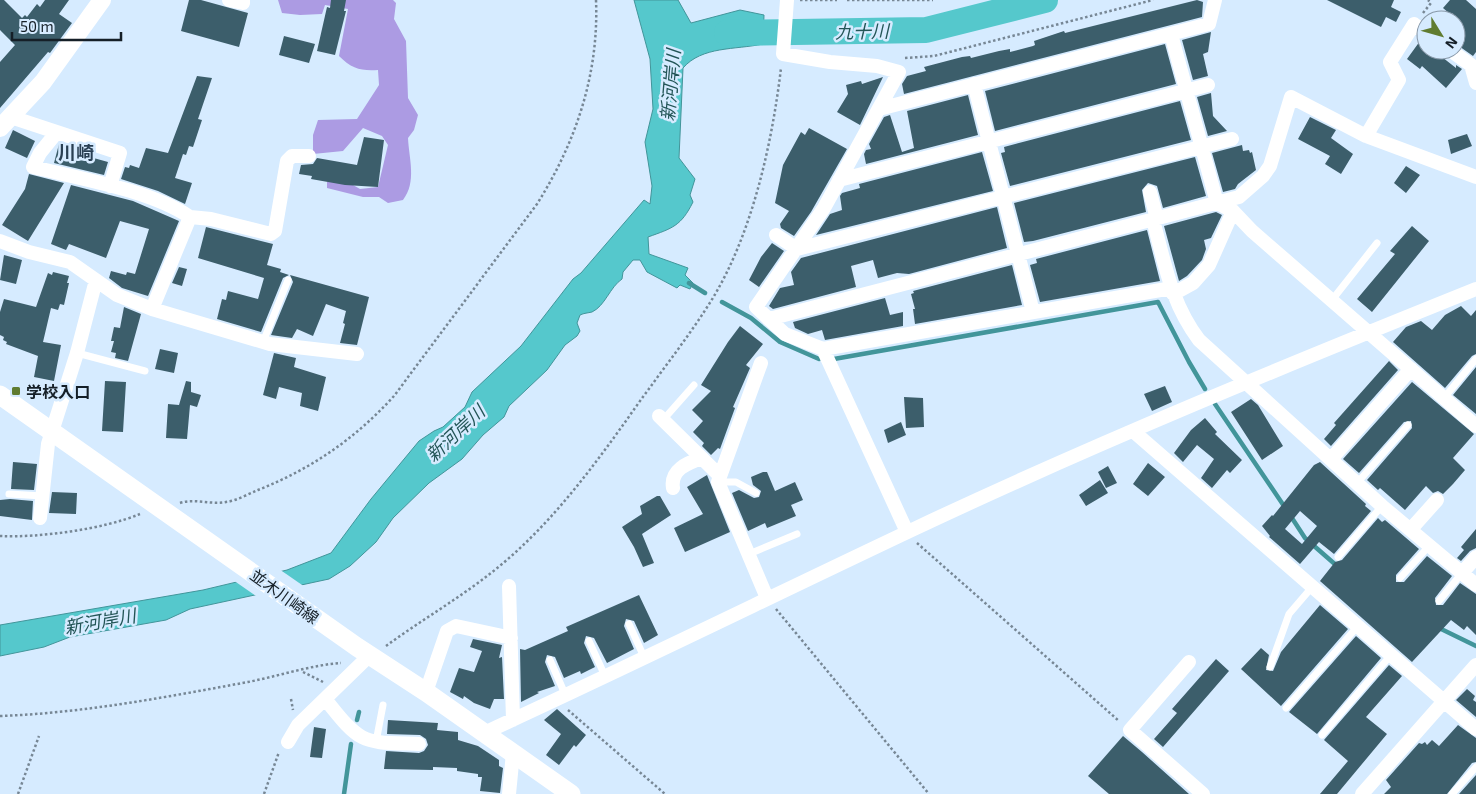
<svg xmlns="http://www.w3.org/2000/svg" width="1476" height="794" font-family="'Exo 2','Noto Sans JP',sans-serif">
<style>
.forest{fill:#ac9be3}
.water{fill:#55c8cc;stroke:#42959a}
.pier{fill:#d6ebff}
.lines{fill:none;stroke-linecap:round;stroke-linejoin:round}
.stream{stroke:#42959a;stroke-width:4.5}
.river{stroke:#55c8cc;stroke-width:26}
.building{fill:#3c5e6b;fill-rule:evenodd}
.path{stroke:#778795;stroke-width:2.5;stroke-dasharray:2.5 2.5;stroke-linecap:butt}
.service{stroke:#fff;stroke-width:7}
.minor{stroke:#fff;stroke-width:14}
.tertiary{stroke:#fff;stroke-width:18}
.secondary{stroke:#fff;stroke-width:19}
.poi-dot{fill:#607c31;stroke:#d6ebff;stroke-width:2}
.labels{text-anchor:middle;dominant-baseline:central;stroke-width:5;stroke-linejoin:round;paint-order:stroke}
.poi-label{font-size:16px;font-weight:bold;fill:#151f27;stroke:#d6ebff;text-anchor:start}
.street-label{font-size:16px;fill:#151f27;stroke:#d6ebff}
.water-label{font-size:18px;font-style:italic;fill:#235557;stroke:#d6ebff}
.neighbourhood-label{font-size:18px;font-weight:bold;fill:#293f53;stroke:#d6ebff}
</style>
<rect width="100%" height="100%" fill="#d6ebff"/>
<path class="forest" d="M278,0h115l3,3 -2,16 12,22 2,57 10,17 -4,15 -6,8c1,21 9,44 -5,62l-15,3 -9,-6h-16l-36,-9v-6l19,-1 14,8 18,-2 10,-42 -6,-9 -19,-8 -20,23 -30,3v-19l5,-15 39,-1 22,-34 -1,-15c-17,1 -26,-1 -39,-14l9,-47 -23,-4 -3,9 -22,1 -18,-2z"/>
<path class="water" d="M634,0h44l13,23 49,-13 24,5 -1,29c-28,6 -61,2 -80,24l-4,90 16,21 -5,16 3,7c-12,24 -20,26 -45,35l1,17 39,14 -3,7 8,8 -3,6 -10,-4 -3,3 -30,-16 -7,-12h-7l-10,12 -1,7c-12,8 -17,27 -30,33 -4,1 -8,1 -12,3l-3,8 3,8 -3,5 -12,9 -18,25 -38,36 -5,11 -21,18 -21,24 -33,24 -36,35 -17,24 -26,24 -21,13 -139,30 -24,11 -96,17 -26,10 -44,9v-31l203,-35 84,-20 44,-17 40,-54 48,-58 15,-10 9,-4 22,-20 7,-15 49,-46 52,-67 8,-6 63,-73 6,4 2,-18 -7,-44 8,-33 -3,-50z"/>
<path class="pier" d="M279,569l26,18 -46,11 -26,-18z"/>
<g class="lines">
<path class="stream" d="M689,283l16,10
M722,302l29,16 29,24 39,17
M834,359l324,-57 31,60 16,27
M1215,404l71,105
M1290,515l15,23 32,28
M1437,627l39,19
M357,720l2,-8
M344,794l7,-50"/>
<path class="river" d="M727,33l199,-3 119,-30"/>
</g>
<path class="building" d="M0,0h4l18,18 3,-3 2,2 10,-13 3,3 5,-7h24l-10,14 13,9 -22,30 -2,-1 -48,56v-46l15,-17 -15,-15z
M189,0h12l47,13 -9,34 -58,-16z
M331,0h15l-2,11h2l-11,44 -18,-4 10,-44 3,1z
M1197,0l6,2 -1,15 -298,77 -2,-10 5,-8 19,-5 -2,-4 38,-10 8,-1 1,2 28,-7 11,-2v3l23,-6 2,-1 -1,-4 30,-10 1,2z
M1327,0h67l-3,7 10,5 -5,10 -10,-5 -5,10z
M1450,0h16l10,9v43l-3,4 -17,-12v-25l-13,-11z
M1211,32l-3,20 -5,2 5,22 -15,4 -11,-40z
M284,36l31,8 -6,19 -30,-8z
M1420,41l6,4v5h7l23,18v-3l6,4 -16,19 -24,-22 -2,3 -13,-10z
M1165,44l11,40 -181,47 -10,-40z
M197,76l15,2 -14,41 4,1 -9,27 -4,-1 -3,9 -3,-1 -8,24 17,5 -7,21 -27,-13 -37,-12 4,-12 4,1 1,-3 9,3 7,-20 22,5z
M883,77l-23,48 -23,-13 11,-18 -2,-9 15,-4 1,3z
M1211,93l2,23 14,15 -19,5 -11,-39z
M968,95l10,40 -112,29 -2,-10 2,-4 5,-1 -2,-5 15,-27 6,-2 12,37 12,-4 -7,-37z
M1180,101l11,39 -181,46 -9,-33 4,-1 -1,-5z
M1310,117l26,13 -5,8 22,16 -12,20 -16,-10 5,-8 -32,-17z
M809,128l38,21 -36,63 -17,24 -13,-8 -1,-4 9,-13 -14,-8 8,-38 18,-33 4,3z
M13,130l22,11 -8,17 -22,-10z
M1467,134l5,12 -21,8 -3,-14z
M364,137l20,3 -6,47 -33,-2 -34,-6 1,-3 -13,-2 2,-9 12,-1 4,-6 40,7z
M59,144l32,9 -1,4 18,5 -4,13 -50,-12z
M1242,145l1,6 6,-1 1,3 2,-1 4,18 -18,14 -3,5 -12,3 -11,-39z
M982,152l11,39 -177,44 14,-21 12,-4 -2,-14 2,-3 18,-5 -1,-4z
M1195,157l11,39 -43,12 -6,-22 -9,-3 -6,7 4,22 -113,29 -9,1 -10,-39z
M1406,166l14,9 -14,18 -12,-10z
M29,174l35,9 -36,58 -26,-16 23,-36z
M71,185l62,16 46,20 -31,75 -26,-8 -13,-10 2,-7 15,4 1,-3 8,2 14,-45 -29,-8 -14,37 -37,-14 -3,6 -15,-6z
M997,207l10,41 -98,26 -12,-1 -19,5 -5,-18 -22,6 5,21 -83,22 -4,-3 11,-18 14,-3 -3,-13 10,-14z
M1216,212l6,3 -11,23 -7,2 2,9 -4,11 -15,16 -8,5 -15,-55z
M1412,226l17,15 -57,71 -15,-13 38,-45 -5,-3z
M206,227l67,17 -6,21 14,4 -1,3 9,3 -6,3 -22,54 -44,-13 5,-20 4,1 2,-9 30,8 6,-21 -66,-20z
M1147,230l13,51 -120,21 -10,-37 7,-2 -1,-4z
M772,243l12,8 -25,36 -10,-7 12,-23z
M4,255l18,5 -6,24 -16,-4z
M1012,265l10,40 -107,19 -2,-15h2l-4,-15 3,-1 -1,-2z
M179,267l8,2 -5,17 -10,-3z
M53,272l16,4 -2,7h2l-5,22 -4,-1 -2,6 -7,-2 -8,34 18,3 -7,36 -20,-4 4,-21 -32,-12 1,-2 -4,-2 1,-3 -4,-2v-23l4,-13 32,8 12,-34 4,2z
M290,275l79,22 -12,48 -17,-2 5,-19 -2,-1 3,-12 -20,-7 -13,32 -16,-7 -5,9 -21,-3 22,-53z
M885,298l5,17 13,-3v14l-78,14 -3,-10 -14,4 -13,-6 -2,-6z
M1461,306l10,10 5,-6v44l-4,2 -27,32 -52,-46 13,-15 15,-6 11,9 13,-15z
M124,307l17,7 -13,47 -13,-3 1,-5 -5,-1 3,-11h-3l3,-14 6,1z
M740,326l23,18 -17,21 4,3 -17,39 2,1 -15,41 -2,-1 -7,7 -9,-9 2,-3 -11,-11 10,-11 -11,-11 19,-19 -10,-6 27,-43z
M160,349l18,4 -4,20 -19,-4z
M274,353l22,5 -2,9 32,10 -8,34 -18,-5 2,-13 -23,-6 -3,12 -13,-4z
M1389,361l9,9 -67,76 -7,-7 12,-14 -2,-2z
M1476,367v47l-23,-19z
M105,381l21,1 -3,50 -21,-1z
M186,381l5,1v10l10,3 -4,12 -7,-2 -3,34 -21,-1 2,-34 11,1z
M1412,382l62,52 -21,24 12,12 -12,14 -10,10 -5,-3 -5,2 -7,-7 -21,24 -25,-22 -2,2 -11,-10 45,-52 -1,-7 -7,1 -45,51 -16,-14z
M1165,386l7,16 -20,9 -8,-17z
M904,397l19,1 1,29 -18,1z
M1251,399l7,6 25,41 -21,14 -31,-48z
M1205,418l12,14 -2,2 27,26 -12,13 -3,-3 -15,18 -11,-10 13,-19 -17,-14 -14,17 -9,-9 17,-23z
M901,422l5,13 -18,8 -4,-13z
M13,462l24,2 -3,26 -23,-1z
M1320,462l46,42 -1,2 6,5 -37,43 -15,-12 -19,22 -31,-27 1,-1 -8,-10 10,-11 1,1 41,-51zM1300,511l17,15 -15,18 -17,-15z
M1148,463l17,14 -17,19 -15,-12z
M1108,466l9,17 -11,5 -8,-16z
M763,472h4l8,19 20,-9 8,18 -12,5 5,11 -29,12 -2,-5 -17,8 -16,-38 7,-3 15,8 5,-1 2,-6 -8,-6 -2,-8z
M707,475l23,57 -45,20 -11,-24 29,-14 -16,-27z
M1100,480l8,13 -22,13 -7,-11z
M52,492l25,1 -1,21 -27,-1z
M657,496h3l11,19 -29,19 12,29 -11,4 -9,-20 -12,-20 20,-13 -2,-8z
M10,499l23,2 -1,19 -32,-4v-16z
M1378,518l4,4 3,-2 34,29 -23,26v7h8l23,-26 25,20 -17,22 1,7h7l17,-22 16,11v41l-9,-9 -3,4 -13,-10 -39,42 -92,-81 15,-19 7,-2z
M1476,529v19l-6,3 -9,10 -4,-3 7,-8 -3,-3z
M639,595l19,40 -14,8 -10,-22 -8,-2 -2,7 10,23 -27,14 -13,-25 -8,-2 -2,7 11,24 -14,7 -1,-3 -16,7 -9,-21 -8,-2 -2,7 10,24 -18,6 2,1 -18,9 -1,-53 5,1 18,-8 25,-11 -2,-4z
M1320,605l28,24 -67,77 -40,-37 20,-21 8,7 -3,15 7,1 8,-19z
M1356,636l25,22 -64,76 -28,-22z
M473,639l29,6 -3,13 3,-1 2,42h-10l-4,10 -16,-6 -10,-7 -1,3 -13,-7 9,-24 15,4 8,-21 -12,-4z
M1216,659l13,12 -66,76 -9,-8 23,-26 -5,-4z
M1389,665l13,11 -36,41 21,17 -50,60h-17l28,-33 -24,-21z
M1467,689l8,7 -2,4 3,2v15l-20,-17z
M557,709l29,26 -10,12 -2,-2 -15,20 -13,-10 15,-21 -17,-14z
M388,720l50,3 -1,7 21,2v8l20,6 21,14v6l4,2 -3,25 -20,-2 2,-14h-4v-3l-21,-3v-3l-24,-1v3l-49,-1 2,-18 33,2 5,-2 4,-6 -2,-6 -6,-4 -33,-1z
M1458,725l18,13v24l-4,1 -25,31h-63l7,-7 -5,-7 33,-37 3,1 3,-2 2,3 5,-5 7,6z
M314,727l12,2 -4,29 -12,-1z
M1123,736l19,16 47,42h-80l-21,-18z
M1476,775v19h-17z"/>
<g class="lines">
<path class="path" d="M800,0h37
M847,0h86
M1423,13l8,-10 -3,-3
M905,58l29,-2 219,-56
M180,503c15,-5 30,2 46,-1 10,-1 22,-8 32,-12 53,-21 97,-51 136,-94l143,-192c39,-62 62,-130 59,-204
M0,536c39,2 104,-7 140,-22
M917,543l202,178
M776,609l153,185
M386,646c34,-25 72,-47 105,-73 55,-43 97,-99 137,-155 27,-39 58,-77 83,-117 41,-66 61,-157 70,-233
M303,672l20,10
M291,699l2,11
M568,710l97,84
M0,716c84,-3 166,-19 248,-34 31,-6 63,-17 93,-19
M18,794l21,-58
M264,794l15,-42"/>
<path class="service" d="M1332,300l45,-57
M263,342l25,-62
M77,353l68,18
M1444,398l32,-39
M663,420l31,-35
M718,482h18l20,11
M1358,482l50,-57
M9,494l34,2
M749,554l48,-20
M1338,557l44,-51
M1400,578l30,-33
M1439,601l23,-28
M629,624l15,33
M589,641l16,35
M550,660l15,34
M1270,667l19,-53 24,-28
M1286,708l72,-82
M1322,735l69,-80
M376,742l7,-37
M1452,794l24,-27"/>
<path class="minor" d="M229,0l14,3v-3
M787,0l-4,54 47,8 47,4 22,6 -75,136 -68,99 29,27 38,15 349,-61
M1171,34l46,169 16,8 19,20 224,195
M1450,50l21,15 5,18
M974,84l59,228
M879,109l330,-85 6,-24
M11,117l109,36 -10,33
M57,132l-17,21 -7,14c48,12 117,23 157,50
M1366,136l33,-56 -9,-18 24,-38 12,9
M839,180l369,-95
M1150,192l7,27
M1153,220c12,44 18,83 46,120l183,166 94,79
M776,235l21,14 435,-110
M0,241l29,11 41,10 47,33 35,14 118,35 87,10
M1173,294l20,-11 16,-18 24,-54
M152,309l38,-92 21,2 60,15 4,-3 12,-70 5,-5h17
M769,319l470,-122 24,-21 7,-10 21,-69 75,39 110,41
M823,349l84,183
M761,363l-43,119 49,116
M659,416l61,60
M1133,431l343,298
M1332,458l79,-89
M673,488c-3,-18 14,-25 29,-30
M40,518l8,-74 29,-91 19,-73
M1411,529l26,-29
M1462,573l14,-16
M509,586l4,134
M1189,662l-59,68 73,64
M426,692l21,-61 9,-5 55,12
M326,700c36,46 37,42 93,44
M484,733c144,-66 286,-136 430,-204 184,-87 373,-164 562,-240
M288,742l10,-17 71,-69
M509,794l4,-41
M1362,794l114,-129"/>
<path class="tertiary" d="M0,128l43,-46 59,-82"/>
<path class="secondary" d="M0,395l357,252 69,45 145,102"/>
</g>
<rect class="poi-dot" x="11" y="386" width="10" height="10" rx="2.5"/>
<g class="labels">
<g class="poi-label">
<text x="26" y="391">学校入口</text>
</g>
<g class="street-label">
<text transform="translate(285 596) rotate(36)">並木川崎線</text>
</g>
<g class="water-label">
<text transform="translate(862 31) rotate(-1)">九十川</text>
<text transform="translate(670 85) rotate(-85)">新河岸川</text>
<text transform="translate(455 433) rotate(-43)">新河岸川</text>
<text transform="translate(100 621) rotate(-10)">新河岸川</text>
</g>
<g class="neighbourhood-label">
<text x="76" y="152">川崎</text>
</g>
</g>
<g transform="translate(1441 35) rotate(127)"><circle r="24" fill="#d6ebff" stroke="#8999a9"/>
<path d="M0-4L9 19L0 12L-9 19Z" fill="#607c31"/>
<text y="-8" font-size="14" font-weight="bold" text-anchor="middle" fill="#151f27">N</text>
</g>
<path d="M12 32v8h109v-8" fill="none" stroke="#151f27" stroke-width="2.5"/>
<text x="20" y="32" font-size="15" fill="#151f27" stroke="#d6ebff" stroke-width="4" paint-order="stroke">50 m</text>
</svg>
